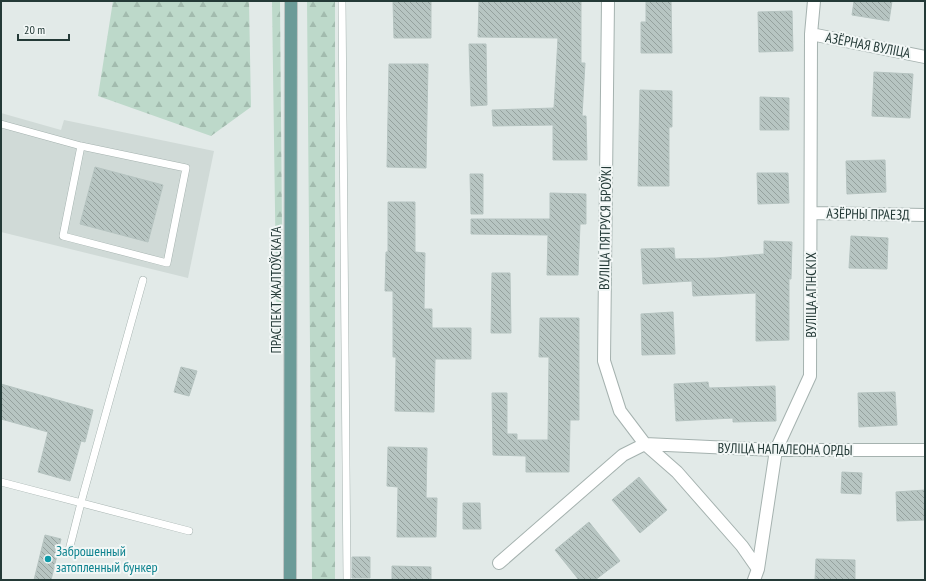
<svg xmlns="http://www.w3.org/2000/svg" width="926" height="581" font-family="'PT Sans Narrow',sans-serif">
<style>
.built{fill:#d0dad7}
.forest{fill:url(#forest-firs)}
.building{fill:url(#building-back-hatch);stroke:#b5c3c0}
.lines{fill:none;stroke-linecap:round;stroke-linejoin:round}
.service-casing{stroke:#a5b2af;stroke-width:8}
.minor-casing{stroke:#a5b2af;stroke-width:14}
.primary-casing{stroke:#bdc4c3;stroke-width:14}
.service{stroke:#fff;stroke-width:7}
.minor{stroke:#fff;stroke-width:12}
.primary{stroke:#6b9b98;stroke-width:12}
.culture-dot{fill:#0f9aa8;stroke:#f2f7f6;stroke-width:1.5}
.labels{text-anchor:middle;dominant-baseline:central;stroke-width:4;stroke-linejoin:round;paint-order:stroke}
.street-label{font-size:14px;fill:#243a37;stroke:#f2f7f6}
.culture-label{font-size:14px;fill:#0d838f;stroke:#f2f7f6;text-anchor:start}
</style>
<defs>
<pattern id="forest-firs" width="22" height="20" patternUnits="userSpaceOnUse"><rect width="22" height="20" fill="#bdd9ca"/><path d="M5 1l3.5 6h-7zM16 11l3.5 6h-7z" fill="#a2bbae"/></pattern>
<pattern id="building-back-hatch" width="6" height="6" patternUnits="userSpaceOnUse"><rect width="6" height="6" fill="#b7c5c2"/><path d="M-1 5l2 2M0 0l6 6M5-1l2 2" fill="none" stroke="#95a19e"/></pattern>
</defs>
<rect width="100%" height="100%" fill="#e2eae8"/>
<path class="built" d="M1,113l60,17 3,-10 150,31 -26,127 -187,-46z"/>
<path class="forest" d="M113,1h136l2,106 -40,29 -113,-40z
M272,1h8l3,348 -6,-1z
M307,1h28v579h-23z"/>
<path class="building" d="M393,1h38v37h-37z
M479,1h102v62h4l-3,53h4l1,44h-34v-35l-60,1 -1,-16 62,-2 4,-70 -80,-1z
M646,1h25l1,52h-31v-31h5z
M854,1h38l-3,20 -37,-6z
M792,11l1,40 -34,1 -1,-40z
M469,44h17l1,61 -16,1z
M389,64h39l-2,104 -39,-1z
M874,72l39,2 -3,44 -38,-2z
M640,90l32,1v36h-3v59h-31z
M760,97l29,1v32h-29z
M885,160l1,32 -39,2 -1,-33z
M95,167l68,18 -15,57 -68,-18z
M757,173h31l1,30 -31,1z
M470,174h13v40h-12z
M550,193l36,1v30h-6l-2,51h-31l1,-40 -77,-1v-15h79z
M388,202h27v50l10,1 -1,56h8v19h39v31h-36l-1,53 -39,-1 1,-54h-3v-66h-8l1,-39h2z
M851,236l37,2 -1,31 -38,-1z
M764,241l28,1 -1,37h-2v61l-33,1v-48l-63,3 -1,-15 -49,3 -2,-35 33,-1 1,11 41,-1 48,-4z
M492,273h18l1,60h-20z
M673,312l2,42 -33,1 -1,-41z
M540,318h39v102h-9l-1,52h-43v-16l-33,-1 -1,-62h15v41h10v6h31l1,-83h-10z
M181,367l16,4 -8,25 -15,-4z
M708,382l1,6 66,-2 1,35 -43,1v-4l-57,3 -2,-37z
M1,384l92,26 -8,32 -4,-1 -11,40 -32,-9 10,-40 -47,-13z
M895,392l2,33 -38,2 -1,-34z
M388,447l39,1 -1,50h11l-1,39h-39l1,-50 -11,-1z
M842,472l20,1 -1,21 -20,-1z
M639,477l28,33 -27,23 -28,-33z
M925,490v30l-28,1 -1,-29z
M463,503h17l1,26h-18z
M589,522l31,39 -25,19h-16l-24,-30z
M45,535l16,4 -10,41h-17z
M352,557h18v21h-18z
M816,559l39,1v20h-40z
M392,566l39,1v13h-39z"/>
<g class="lines">
<defs>
<path id="service" d="M342,1l5,579
M1,124l80,22 105,22 -19,95 -104,-27 18,-90
M1,482l188,49
M68,554l15,-59 60,-215"/>
<path id="minor" d="M608,1l-4,360 16,50 25,33 32,28 65,74 16,23
M811,34l114,23
M811,213l114,2
M499,563l124,-108 22,-11 131,6h149
M754,580l4,-11 18,-119 34,-74 1,-342 3,-33"/>
<path id="primary" d="M290,580l1,-579"/>
</defs>
<use href="#service" class="service-casing"/>
<use href="#minor" class="minor-casing"/>
<use href="#primary" class="primary-casing"/>
<use href="#service" class="service"/>
<use href="#minor" class="minor"/>
<use href="#primary" class="primary"/>
</g>
<circle class="culture-dot" cx="48" cy="559" r="4"/>
<g class="labels">
<g class="street-label">
<text transform="translate(868 45) rotate(11)">АЗЁРНАЯ ВУЛІЦА</text>
<text transform="translate(868 214) rotate(1)">АЗЁРНЫ ПРАЕЗД</text>
<text transform="translate(605 228) rotate(-89)">ВУЛІЦА ПЯТРУСЯ БРОЎКІ</text>
<text transform="translate(276 290) rotate(-90)">ПРАСПЕКТ ЖАЛТОЎСКАГА</text>
<text transform="translate(811 295) rotate(-90)">ВУЛІЦА АГІНСКІХ</text>
<text transform="translate(785 449) rotate(1)">ВУЛІЦА НАПАЛЕОНА ОРДЫ</text>
</g>
<g class="culture-label">
<text x="56" y="551">Заброшенный<tspan x="56" dy="16">затопленный бункер</tspan></text>
</g>
</g>
<rect width="926" height="581" fill="none" stroke="#243a37" stroke-width="4"/>
<path d="M18 34v6h51v-6" fill="none" stroke="#243a37" stroke-width="2"/>
<text x="24" y="34" font-size="12" fill="#243a37" stroke="#f2f7f6" stroke-width="3" paint-order="stroke">20 m</text>
</svg>
